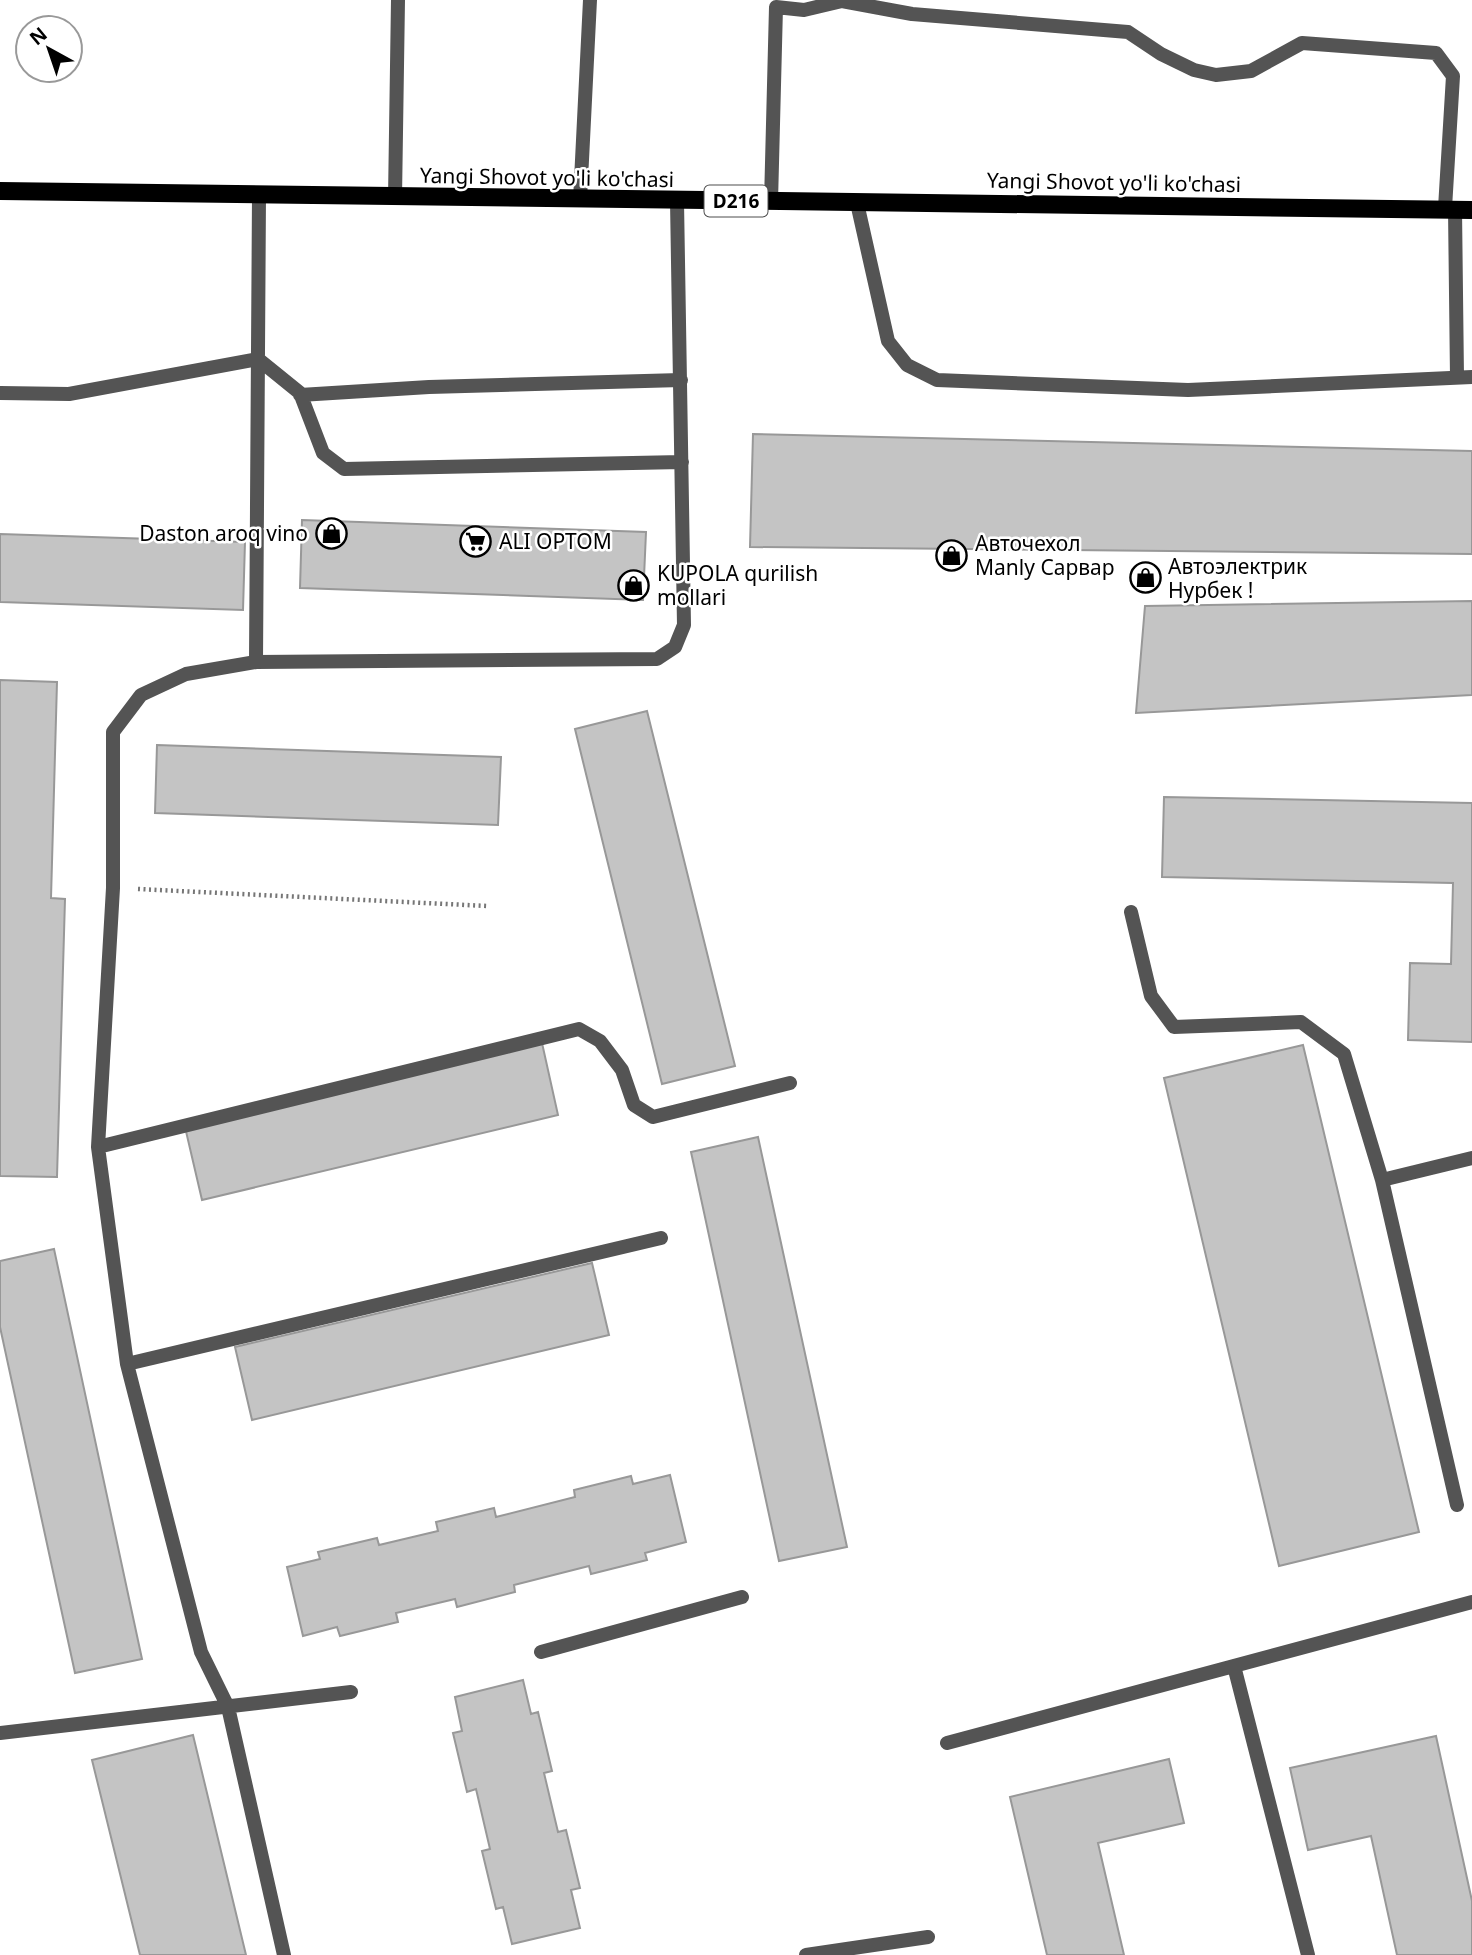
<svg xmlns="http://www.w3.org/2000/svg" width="1472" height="1955" font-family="'Noto Sans',sans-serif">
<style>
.building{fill:#c4c4c4;stroke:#989898;stroke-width:2}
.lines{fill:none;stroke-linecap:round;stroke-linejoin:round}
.path{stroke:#767676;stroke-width:4.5;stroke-dasharray:2 3.5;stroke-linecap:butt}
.service{stroke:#545454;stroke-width:14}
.minor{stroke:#545454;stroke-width:14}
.primary{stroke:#000;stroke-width:18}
.labels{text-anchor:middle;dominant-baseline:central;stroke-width:5;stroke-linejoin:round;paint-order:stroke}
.shield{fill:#fff;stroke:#4c4c4c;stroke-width:2}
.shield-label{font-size:19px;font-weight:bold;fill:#000}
.street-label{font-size:21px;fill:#000;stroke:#fff}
.poi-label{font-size:21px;fill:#000;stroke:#fff;text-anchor:start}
</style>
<rect width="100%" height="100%" fill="#fff"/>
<path class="building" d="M753,434l719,17v103l-722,-7z
M302,520l344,12 -3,68 -343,-12z
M0,534l245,8 -2,68 -243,-8z
M1472,601v94l-336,18 9,-107z
M0,680l57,2 -6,216 14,1 -8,278 -57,-1z
M647,711l88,355 -73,18 -87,-355z
M157,745l344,12 -3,68 -343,-12z
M1164,797l308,6v239l-64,-2 2,-77 41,1 2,-81 -291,-6z
M542,1043l16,72 -356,85 -17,-73z
M1303,1045l116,487 -140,34 -115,-488z
M758,1137l89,410 -68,14 -88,-409z
M54,1249l88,410 -67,14 -75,-346v-66z
M592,1263l17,72 -357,85 -17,-73z
M670,1475l16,67 -41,11 2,7 -56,14 -2,-8 -75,19 1,7 -58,15 -2,-8 -59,14 2,9 -58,14 -3,-9 -34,9 -16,-69 33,-8 -2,-7 59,-14 2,7 59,-14 -2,-9 58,-14 2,9 79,-20 -1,-7 57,-14 2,8z
M523,1680l8,34 7,-2 14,59 -8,2 14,59 8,-2 14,58 -9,2 9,38 -68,16 -9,-37 -7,2 -14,-58 8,-2 -14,-60 -9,3 -14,-59 9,-2 -7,-34z
M193,1735l53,220h-106l-48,-195z
M1436,1736l36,165v54h-75l-26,-119 -63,14 -18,-82z
M1169,1759l15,64 -86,20 26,112h-77l-37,-158z"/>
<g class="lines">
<path class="path" d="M138,889l349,17"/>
<path class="service" d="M259,195l-3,467 -70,12 -45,21 -28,37v156l-15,259 29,217 74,288 27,55 56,248
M580,200l10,-200
M771,202l5,-195 28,3 38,-9 70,13 216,18 33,22 33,16 22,5 35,-4 51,-28 134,10 17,23 -8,132
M857,203l31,138 19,24 30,15 251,10 284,-13
M1455,209l2,168
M0,393l69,1 189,-35 42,34 23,60 21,16 338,-7
M300,395l129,-8 252,-7
M256,662l401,-3 18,-12 9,-22 -7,-424
M1131,912l20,84 23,31 127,-5 43,32 38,126 75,325
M98,1147l481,-118 21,12 22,29 12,35 19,12 137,-34
M1382,1180l90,-22
M127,1364l534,-126
M541,1652l201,-55
M1234,1666l74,289
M0,1733l351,-41
M947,1743l525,-141
M806,1955l122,-18"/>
<path class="minor" d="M395,198l3,-198"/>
<path class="primary" d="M0,191l1472,19"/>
</g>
<defs>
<symbol id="shop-ring" viewBox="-11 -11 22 22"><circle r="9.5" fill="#fff" stroke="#000" stroke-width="1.5"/><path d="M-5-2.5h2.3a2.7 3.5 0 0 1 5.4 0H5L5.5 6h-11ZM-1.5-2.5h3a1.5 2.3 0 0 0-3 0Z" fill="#000"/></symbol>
<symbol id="supermarket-ring" viewBox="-11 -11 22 22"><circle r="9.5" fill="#fff" stroke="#000" stroke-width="1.5"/><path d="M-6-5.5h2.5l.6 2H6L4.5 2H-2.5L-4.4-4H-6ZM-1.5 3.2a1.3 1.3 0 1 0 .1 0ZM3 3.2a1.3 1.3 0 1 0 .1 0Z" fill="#000"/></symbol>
</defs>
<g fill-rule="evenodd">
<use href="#shop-ring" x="314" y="516" width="35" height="35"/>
<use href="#supermarket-ring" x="458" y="524" width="35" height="35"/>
<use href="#shop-ring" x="934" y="538" width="35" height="35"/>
<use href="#shop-ring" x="1128" y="560" width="35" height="35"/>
<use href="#shop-ring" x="616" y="568" width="35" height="35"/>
</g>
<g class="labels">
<rect class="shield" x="704.5" y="185.5" width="63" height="31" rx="5"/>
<g class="shield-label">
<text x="736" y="201">D216</text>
</g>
<g class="street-label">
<text transform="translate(547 177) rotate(1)">Yangi Shovot yo'li ko'chasi</text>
<text transform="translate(1114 182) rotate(1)">Yangi Shovot yo'li ko'chasi</text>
</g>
<g class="poi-label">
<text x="308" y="533" text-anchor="end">Daston aroq vino</text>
<text x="499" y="541">ALI OPTOM</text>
<text x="975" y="543">Авточехол<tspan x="975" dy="24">Manly Сарвар</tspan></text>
<text x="1168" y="566">Автоэлектрик<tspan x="1168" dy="24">Нурбек !</tspan></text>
<text x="657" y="573">KUPOLA qurilish<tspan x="657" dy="24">mollari</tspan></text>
</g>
</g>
<g transform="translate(49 49) rotate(320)"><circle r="33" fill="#ffffff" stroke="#999999" stroke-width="2"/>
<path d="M0-5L12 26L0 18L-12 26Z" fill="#000000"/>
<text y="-10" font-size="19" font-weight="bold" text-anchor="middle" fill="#000000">N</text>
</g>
</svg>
